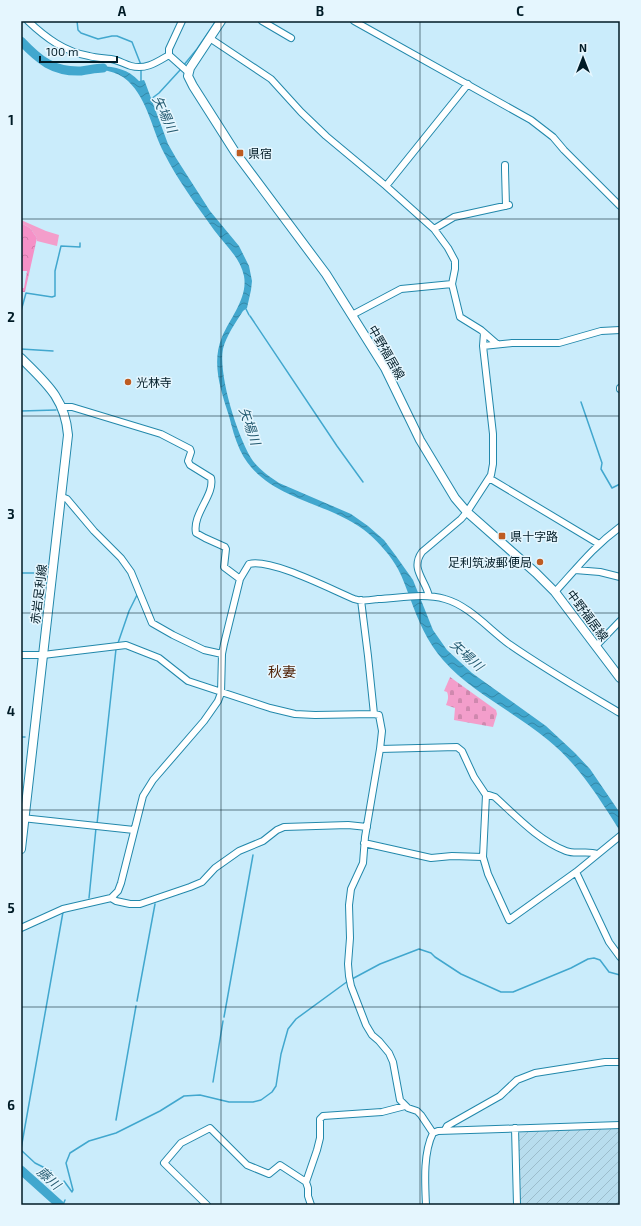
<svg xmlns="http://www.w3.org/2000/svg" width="641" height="1226" font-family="'Exo 2','Noto Sans JP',sans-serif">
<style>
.industrial{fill:url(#industrial-furrows)}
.green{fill:#f39ecb}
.forest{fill:url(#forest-crowns)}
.cemetery{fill:url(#cemetery-stones)}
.water{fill:url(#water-waves)}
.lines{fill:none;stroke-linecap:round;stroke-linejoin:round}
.stream{stroke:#41a7ce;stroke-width:1.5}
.river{stroke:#41a7ce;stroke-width:9}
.minor-casing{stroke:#2288ab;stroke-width:8}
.major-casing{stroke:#2288ab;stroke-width:10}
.minor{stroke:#fff;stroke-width:6}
.major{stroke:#fff;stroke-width:8}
.grid{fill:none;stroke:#001b26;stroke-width:1;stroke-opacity:0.55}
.poi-dot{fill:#be5c22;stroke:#e5f6fe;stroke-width:1.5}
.labels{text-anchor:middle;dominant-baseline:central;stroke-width:3;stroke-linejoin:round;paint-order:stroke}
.poi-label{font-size:12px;fill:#001b26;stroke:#e5f6fe;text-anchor:start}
.street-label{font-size:12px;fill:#001b26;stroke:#e5f6fe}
.water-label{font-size:13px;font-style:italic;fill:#255b71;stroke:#e5f6fe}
.quarter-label{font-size:14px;fill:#4d1f03;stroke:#e5f6fe}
.neatline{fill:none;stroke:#001b26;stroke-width:1.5}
.grid-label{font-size:13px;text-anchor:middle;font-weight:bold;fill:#001b26}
</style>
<defs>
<pattern id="industrial-furrows" width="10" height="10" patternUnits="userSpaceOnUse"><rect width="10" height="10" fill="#b8ddee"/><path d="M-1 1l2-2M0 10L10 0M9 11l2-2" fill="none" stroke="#9cbdcc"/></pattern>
<pattern id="forest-crowns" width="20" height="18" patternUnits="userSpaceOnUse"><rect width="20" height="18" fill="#f591c7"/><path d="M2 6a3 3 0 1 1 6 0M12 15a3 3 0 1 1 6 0" fill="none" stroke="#d07cab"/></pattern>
<pattern id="cemetery-stones" width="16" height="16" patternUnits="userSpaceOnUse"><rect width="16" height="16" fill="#f39ecb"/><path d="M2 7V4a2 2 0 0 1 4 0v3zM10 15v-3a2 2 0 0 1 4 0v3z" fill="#cf88ae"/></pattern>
<pattern id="water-waves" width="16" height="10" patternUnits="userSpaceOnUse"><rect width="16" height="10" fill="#41a7ce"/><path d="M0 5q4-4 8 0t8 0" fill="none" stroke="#3487a7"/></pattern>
</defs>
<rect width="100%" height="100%" fill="#caecfb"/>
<path class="industrial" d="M620,1128v77h-101l-1,-73 3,-2z"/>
<path class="green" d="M21,220l25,11 13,4 -2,11 -20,-5v-3l-7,-10 -9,-5z"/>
<path class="forest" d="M21,223l9,5 7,10 -12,54h-4v-4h3l3,-17h-6z"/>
<path class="cemetery" d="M450,677l46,33 1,4 -4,13 -39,-7 1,-12 -9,-3c2,-5 3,-8 1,-13l-3,-1z"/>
<path class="water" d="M100,66c16,1 28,3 39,15l5,-1 1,2 23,62 8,14 34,53 29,35 10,20 3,15 -1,9 -4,18 -4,3c-7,11 -17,25 -20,38 -5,26 15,90 30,112 7,9 17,16 26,22l72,31 17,12 16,14 12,16 17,24 20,50 14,20 25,23 74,53 29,27 15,16 30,44v18c-21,-33 -41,-66 -72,-91 -33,-28 -76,-47 -105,-80 -16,-18 -25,-40 -33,-62 -4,-10 -7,-20 -12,-29 -7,-13 -18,-25 -29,-35 -39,-34 -104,-32 -129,-84 -5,-11 -8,-22 -11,-34 -8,-25 -18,-53 -7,-79 8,-19 26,-39 22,-61 -4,-19 -19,-31 -30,-46 -17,-24 -37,-51 -50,-77 -12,-23 -16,-53 -36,-72 -12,-11 -27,-11 -43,-14z"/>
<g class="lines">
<path class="stream" d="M77,21l1,9 3,3 17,6 14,-3h5l15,6 9,23
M183,66l14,-17 19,-28
M141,81v-12
M151,99l8,-6 22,-24
M246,309l3,6
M21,311l5,-18 26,4 3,-1v-25l6,-25 19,1v-4
M250,316l87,130 26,36
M21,349l32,2
M581,402l21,61 -1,6 11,19 8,-4
M21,411l35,-1
M21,573h24
M118,643l11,-32 8,-16
M21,737h4
M97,824l19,-175
M89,898l7,-70
M352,979l28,-15 39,-15 12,4 4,4 26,17 40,18h12l58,-24 17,-9 6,-1 6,2 9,12 11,3
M137,1001l18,-97
M224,1017l29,-162
M213,1082l10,-61
M116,1120l20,-114
M21,1149l42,-237 4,-1
M21,1150l14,13 16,8
M64,1181l8,11
M72,1192l1,-2 -7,-27 4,-10 19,-12 27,-8 44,-22 24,-15 16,-1 29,7h24l8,-2 11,-8 4,-6 5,-32 7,-25 8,-10 52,-38
M63,1205l2,-5"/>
<path class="river" d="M21,41c18,19 32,31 60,30 8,-1 15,-3 22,-3
M21,1170l39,35"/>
<defs>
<path id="minor" d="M28,21c18,17 37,31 61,35 7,2 15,2 22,3 7,1 13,5 20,7 15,4 26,-4 38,-11l19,17
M262,21l29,17
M354,21l177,99 22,17 11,13 56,56
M211,39l60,40 30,33 25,24 60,50 48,43 14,19 7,13v8l-3,15 8,33 21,13 16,14
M169,55v-6l13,-28
M505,165v5l1,36
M386,186l82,-102
M434,229l20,-12 55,-12
M352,315l49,-26 51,-5
M483,346l29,-3h47l42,-12 19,-1
M620,389v-1
M62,407h10l89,27 29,15 1,3 -3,9 2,4 21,13c4,17 -19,36 -15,55l9,5 20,9 1,2 -2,18 16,12
M489,478l110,66
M62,497l5,2 27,32 27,27 10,14 21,51 21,12 31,15 18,4
M575,570l25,2 20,5
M555,592c22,-24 38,-45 65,-65
M429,596c-4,-17 -19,-27 -7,-44l39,-33 6,-7 24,-37 2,-11v-30l-10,-88 1,-13
M361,600l7,56 6,58
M596,646l24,-25
M21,655h22l83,-10 33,13 29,23 82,27 25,6 20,1 59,-1 5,1 3,16 -2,18 -15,88 -2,26 -12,26 -2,16 1,33 -2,26 1,12 2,10 15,39 6,10 7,6 10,12 4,9 7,38 8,8 9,3 4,4 12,18
M380,749l77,-2 5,4 12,26 12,18 -3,62 5,17 21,46 67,-48 44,-36
M486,795h3l6,2c22,20 43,43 71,54 10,4 21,-1 31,3
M22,818l112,12
M364,843l67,15 21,-2 31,1
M576,872l33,70 11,15
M111,898l5,3 14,3h10l50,-17 12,-5 13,-14 24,-17 24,-10 14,-11 7,-3 64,-2 19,2
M21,928l42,-19 48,-11 7,-7 3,-8 22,-87 10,-16 51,-59 14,-20 3,-8 1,-39 2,-10 16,-65 9,-15c22,-6 83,26 105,35 8,3 17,1 24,0 22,-1 46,-6 67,0 23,6 45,31 64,45 36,25 74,47 111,69
M515,1128l2,77
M445,1130l2,-4 53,-30 17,-16 18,-7 70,-11h15
M207,1205l-43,-42 17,-20 29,-15 37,37 22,9 11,-9 26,17
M311,1205l-3,-9v-8l-2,-6 11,-32 3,-12v-19l3,-3 59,-4 23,-6
M426,1205c-1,-22 -3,-52 7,-72l5,-2 182,-6"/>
<path id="major" d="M221,21l-31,47 -2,8 5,10 42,66 91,122 59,94 35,72 35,58 12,14 69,61 19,19 65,86
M21,358c25,25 44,40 47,77l-47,414"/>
</defs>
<use href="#minor" class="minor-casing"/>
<use href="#major" class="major-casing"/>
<use href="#minor" class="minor"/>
<use href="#major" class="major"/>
</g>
<path class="grid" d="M221,21v1184M420,21v1184M21,219h599M21,416h599M21,613h599M21,810h599M21,1007h599"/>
<g class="poi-dot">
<rect x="236" y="149" width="8" height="8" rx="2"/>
<circle cx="128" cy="382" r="4"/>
<rect x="498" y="532" width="8" height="8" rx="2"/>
<circle cx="540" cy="562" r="4"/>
</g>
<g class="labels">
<g class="poi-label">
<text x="248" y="153">県宿</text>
<text x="136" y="382">光林寺</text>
<text x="510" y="536">県十字路</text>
<text x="532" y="562" text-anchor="end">足利筑波郵便局</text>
</g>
<g class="street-label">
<text transform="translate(387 352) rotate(60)">中野福居線</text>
<text transform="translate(38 594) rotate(-83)">赤岩足利線</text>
<text transform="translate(588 615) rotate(53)">中野福居線</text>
</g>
<g class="water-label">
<text transform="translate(165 114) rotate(65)">矢場川</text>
<text transform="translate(250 426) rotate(71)">矢場川</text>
<text transform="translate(467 655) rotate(42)">矢場川</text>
<text transform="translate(49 1178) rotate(42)">藤川</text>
</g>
<g class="quarter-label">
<text x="282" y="671">秋妻</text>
</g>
</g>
<rect width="641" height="1226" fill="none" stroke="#e5f6fe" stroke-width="44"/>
<g transform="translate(583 58)" stroke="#e5f6fe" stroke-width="3" paint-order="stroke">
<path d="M0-3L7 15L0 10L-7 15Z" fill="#001b26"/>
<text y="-6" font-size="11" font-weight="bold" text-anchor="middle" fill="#001b26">N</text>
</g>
<path d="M40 56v6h77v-6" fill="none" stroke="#001b26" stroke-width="2"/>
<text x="46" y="56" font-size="12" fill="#001b26" stroke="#e5f6fe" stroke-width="3" paint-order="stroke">100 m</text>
<rect x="22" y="22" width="597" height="1182" class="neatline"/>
<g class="grid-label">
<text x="122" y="16">A</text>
<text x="320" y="16">B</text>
<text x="520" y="16">C</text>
<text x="11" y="125">1</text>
<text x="11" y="322">2</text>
<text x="11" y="519">3</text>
<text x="11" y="716">4</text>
<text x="11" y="913">5</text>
<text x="11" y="1110">6</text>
</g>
</svg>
